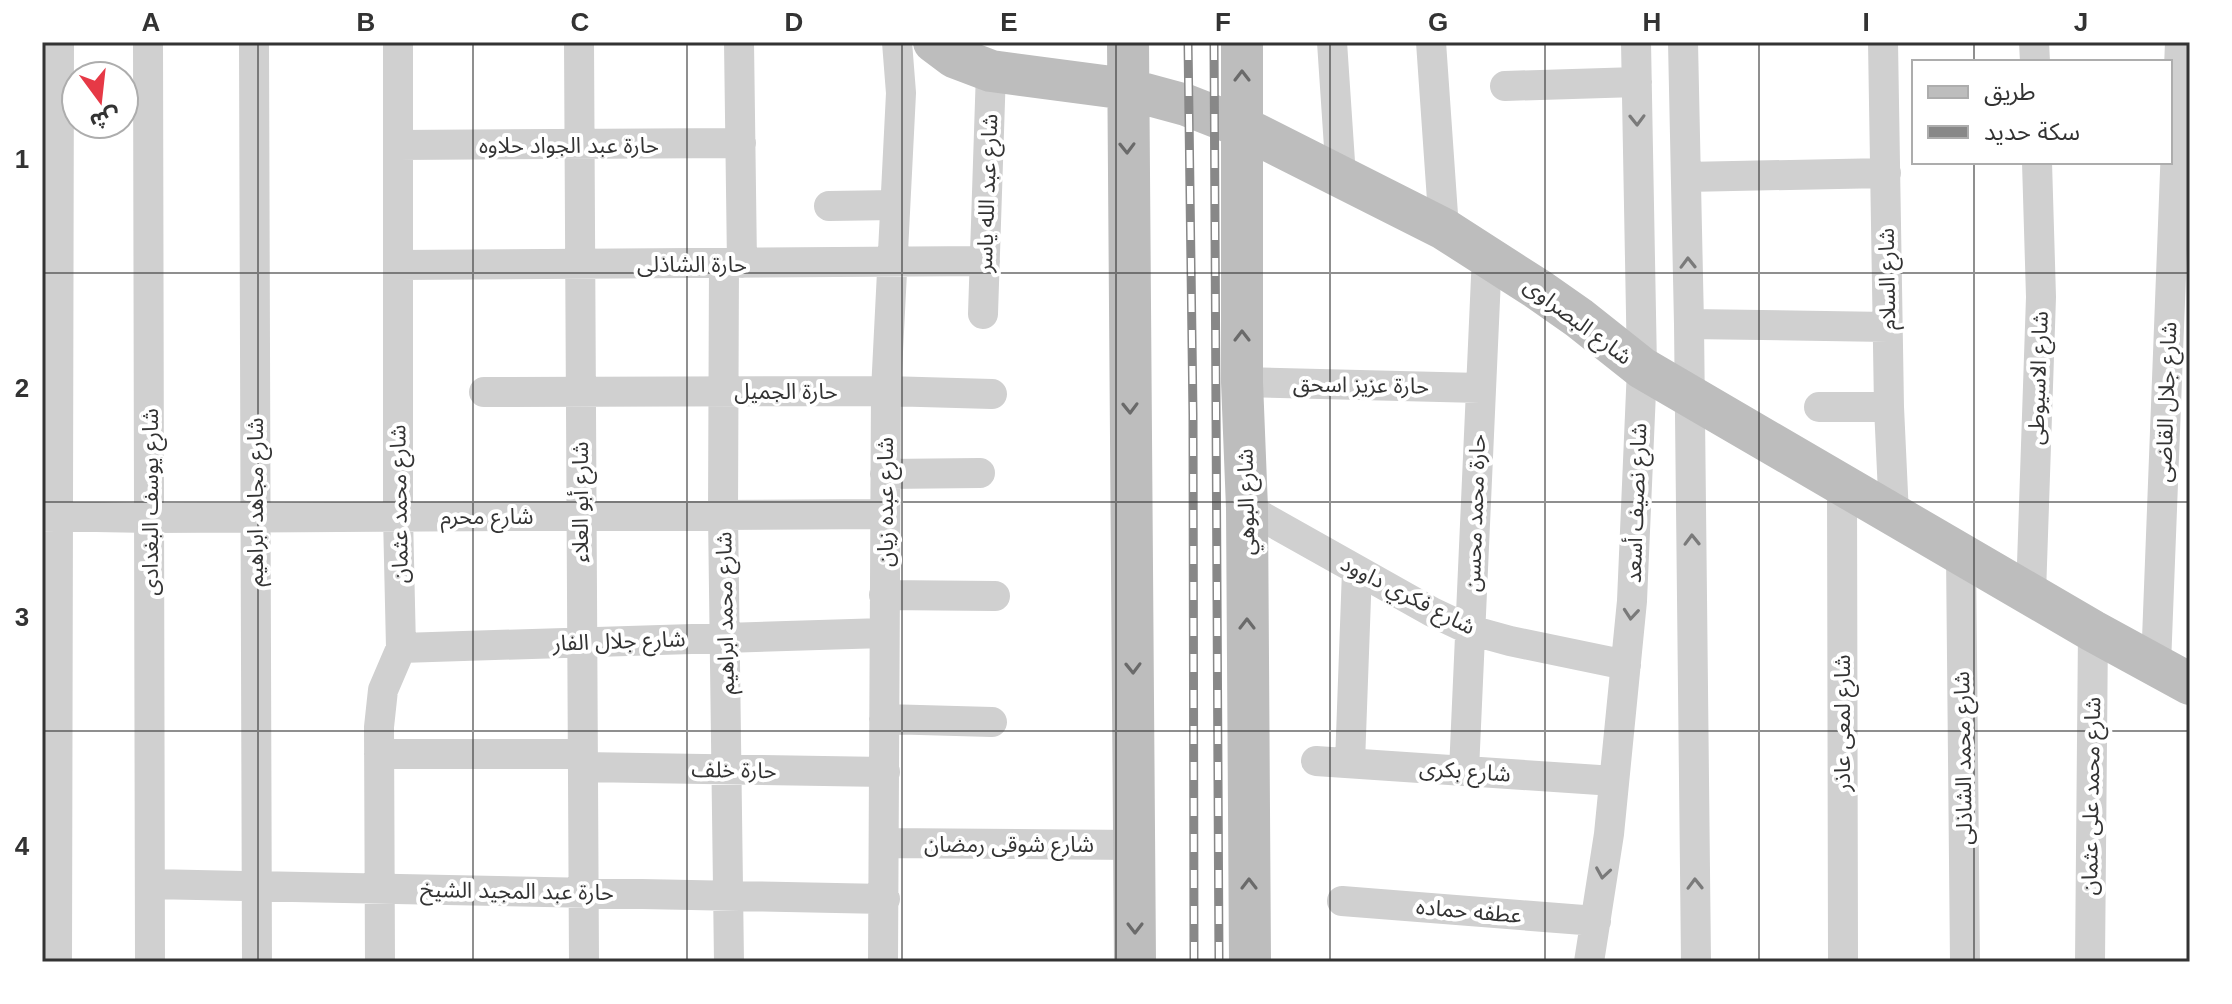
<svg xmlns="http://www.w3.org/2000/svg" width="2232" height="1004" font-family="Helvetica,'Noto Sans Arabic',sans-serif">
<style>
.lines{fill:none;stroke-linecap:round;stroke-linejoin:round}
.street{stroke:#d0d0d0;stroke-width:30}
.secondary{stroke:#bdbdbd;stroke-width:42}
.rail-casing{stroke:#888;stroke-width:9}
.rail{stroke:#fff;stroke-width:6;stroke-dasharray:18;stroke-linecap:butt}
.oneway{stroke:#6a6a6a}
.oneway2{stroke:#7a7a7a}
.grid{fill:none;stroke:#333;stroke-width:2;stroke-opacity:0.55}
.labels{text-anchor:middle;dominant-baseline:central;stroke-width:8;stroke-linejoin:round;paint-order:stroke}
.street-label{font-size:22px;fill:#333;stroke:#fff}
.neatline{fill:none;stroke:#333;stroke-width:3}
.grid-label{font-size:26px;text-anchor:middle;font-weight:bold;fill:#333}
</style>
<rect width="100%" height="100%" fill="#fff"/>
<g class="lines">
<path class="street" d="M148,42l2,920
M254,42l3,920
M579,42l5,920
M739,42l3,221
M1332,42l9,135
M1431,42l13,187
M1683,42l6,282 7,638
M1883,42l6,365 5,108
M2034,42l1,20
M1505,86l132,-4
M398,145l343,-2
M1686,177l200,-4
M829,206l66,-1
M724,263l-1,252 6,447
M399,265l586,-4
M983,314l8,-243
M1689,324l199,3
M1242,382l238,6
M484,392l402,-1 106,3
M1819,407h70
M885,474l95,-1
M1842,485l1,477
M1247,508l185,104 38,18 40,11 116,24
M42,516l108,2 735,-4
M1961,554l4,408
M2031,594l10,-297 -4,-135
M884,595l111,1
M401,648l483,-15
M2156,665l24,-623
M884,719l108,3
M379,754h203
M1316,761l298,20
M1350,763l7,-193
M583,767l302,5
M1464,771l23,-516
M884,843l250,2
M150,884l735,15
M1342,901l254,20
M57,962l2,-920
M380,962l-1,-235 4,-37 18,-42 -3,-132v-474
M883,962l3,-571 15,-298 -4,-51
M1589,962l20,-128 23,-233 10,-233 -6,-326
M2090,962l3,-331"/>
<path class="secondary" d="M934,42l20,15 37,14 136,18 59,16 56,22 202,102 95,61 40,28 63,50 451,263 97,53
M1128,42l7,920
M1242,42v340l5,126 3,454"/>
<defs>
<path id="rail" d="M1188,42l5,373 1,547
M1214,42l5,920"/>
</defs>
<use href="#rail" class="rail-casing"/>
<use href="#rail" class="rail"/>
</g>
<defs><path id="oneway-chevron" d="M-2-3.5L2.5 0L-2 3.5" fill="none" stroke-width="1.6" stroke-linecap="round" stroke-linejoin="round" transform="scale(2)"/></defs>
<g class="oneway">
<use href="#oneway-chevron" transform="translate(1242 76) rotate(-90)"/>
<use href="#oneway-chevron" transform="translate(1127 148) rotate(89)"/>
<use href="#oneway-chevron" transform="translate(1242 336) rotate(-90)"/>
<use href="#oneway-chevron" transform="translate(1130 408) rotate(89)"/>
<use href="#oneway-chevron" transform="translate(1247 624) rotate(-90)"/>
<use href="#oneway-chevron" transform="translate(1133 668) rotate(89)"/>
<use href="#oneway-chevron" transform="translate(1249 884) rotate(-90)"/>
<use href="#oneway-chevron" transform="translate(1135 928) rotate(90)"/>
</g>
<g class="oneway2">
<use href="#oneway-chevron" transform="translate(1637 120) rotate(89)"/>
<use href="#oneway-chevron" transform="translate(1688 263) rotate(-91)"/>
<use href="#oneway-chevron" transform="translate(1692 540) rotate(-91)"/>
<use href="#oneway-chevron" transform="translate(1631 614) rotate(95)"/>
<use href="#oneway-chevron" transform="translate(1603 873) rotate(99)"/>
<use href="#oneway-chevron" transform="translate(1695 884) rotate(-91)"/>
</g>
<path class="grid" d="M258,42v920M473,42v920M687,42v920M902,42v920M1116,42v920M1330,42v920M1545,42v920M1759,42v920M1974,42v20M1974,162v800M42,273h2148M42,502h2148M42,731h2148"/>
<g class="labels">
<g class="street-label">
<text x="569" y="145">حارة عبد الجواد حلاوه</text>
<text transform="translate(987 193) rotate(-88)">شارع عبد الله ياسر</text>
<text x="692" y="264">حارة الشاذلى</text>
<text transform="translate(1887 279) rotate(-91)">شارع السلام</text>
<text transform="translate(1578 321) rotate(37)">شارع البصراوى</text>
<text transform="translate(2038 378) rotate(-88)">شارع الاسيوطى</text>
<text transform="translate(1361 385) rotate(1)">حارة عزيز اسحق</text>
<text x="786" y="391">حارة الجميل</text>
<text transform="translate(2166 402) rotate(-88)">شارع جلال القاضى</text>
<text transform="translate(150 502) rotate(-90)">شارع يوسف البغدادى</text>
<text transform="translate(255 502) rotate(-90)">شارع مجاهد ابراهيم</text>
<text transform="translate(580 502) rotate(-90)">شارع أبو العلاء</text>
<text transform="translate(885 502) rotate(-90)">شارع عبده زيان</text>
<text transform="translate(1246 502) rotate(-91)">شارع البوهي</text>
<text transform="translate(1636 503) rotate(-88)">شارع نصيف أسعد</text>
<text transform="translate(399 504) rotate(-91)">شارع محمد عثمان</text>
<text transform="translate(1475 513) rotate(-88)">حارة محمد محسن</text>
<text x="487" y="516">شارع محرم</text>
<text transform="translate(1408 595) rotate(27)">شارع فكري داوود</text>
<text transform="translate(725 613) rotate(-91)">شارع محمد ابراهيم</text>
<text transform="translate(619 641) rotate(-2)">شارع جلال الفار</text>
<text transform="translate(1842 723) rotate(-90)">شارع لمعى عاذر</text>
<text transform="translate(1963 758) rotate(-91)">شارع محمد الشاذلى</text>
<text transform="translate(734 770) rotate(1)">حارة خلف</text>
<text transform="translate(1465 771) rotate(4)">شارع بكرى</text>
<text transform="translate(2091 796) rotate(-89)">شارع محمد على عثمان</text>
<text x="1009" y="844">شارع شوقى رمضان</text>
<text transform="translate(517 891) rotate(1)">حارة عبد المجيد الشيخ</text>
<text transform="translate(1469 911) rotate(5)">عطفه حماده</text>
</g>
</g>
<rect width="2232" height="1004" fill="none" stroke="#ffffff" stroke-width="88"/>
<rect x="1912" y="60" width="260" height="104" fill="#ffffff" stroke="#adadad" stroke-width="2"/>
<rect x="1928" y="86" width="40" height="12" fill="#bdbdbd" stroke="#adadad" stroke-width="2"/>
<text x="1984" y="100" font-size="24" fill="#333333">طريق</text>
<rect x="1928" y="126" width="40" height="12" fill="#888888" stroke="#adadad" stroke-width="2"/>
<text x="1984" y="140" font-size="24" fill="#333333">سكة حديد</text>
<g transform="translate(100 100) rotate(165)"><circle r="38" fill="#ffffff" stroke="#adadad" stroke-width="2"/>
<path d="M0-6L14 30L0 20L-14 30Z" fill="#e63946"/>
<text y="-12" font-size="22" font-weight="bold" text-anchor="middle" fill="#333333">ش</text>
</g>
<rect x="44" y="44" width="2144" height="916" class="neatline"/>
<g class="grid-label">
<text x="151" y="31">A</text>
<text x="366" y="31">B</text>
<text x="580" y="31">C</text>
<text x="794" y="31">D</text>
<text x="1009" y="31">E</text>
<text x="1223" y="31">F</text>
<text x="1438" y="31">G</text>
<text x="1652" y="31">H</text>
<text x="1866" y="31">I</text>
<text x="2081" y="31">J</text>
<text x="22" y="168">1</text>
<text x="22" y="397">2</text>
<text x="22" y="626">3</text>
<text x="22" y="855">4</text>
</g>
</svg>
